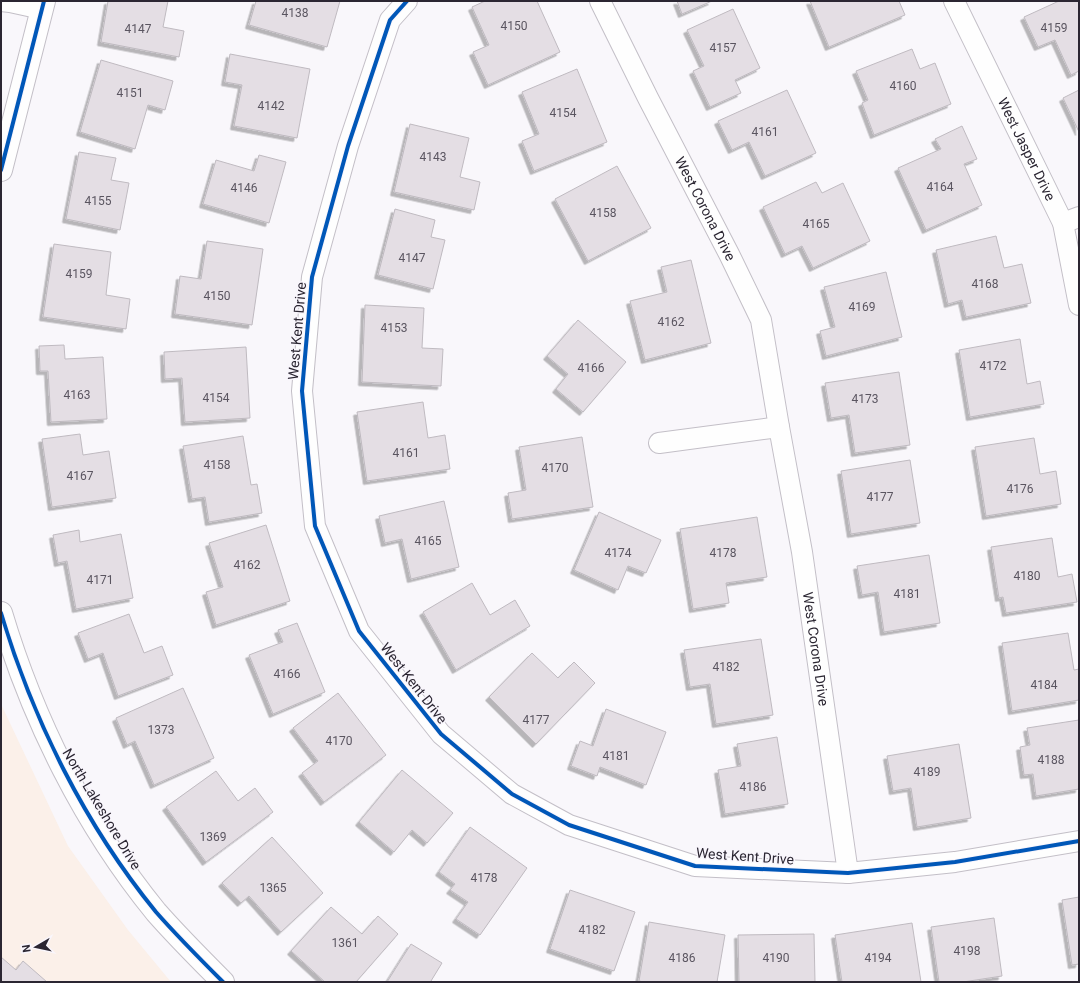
<svg xmlns="http://www.w3.org/2000/svg" width="1080" height="983" font-family="Roboto,sans-serif">
<style>
.education{fill:#fbf0e9}
.building{fill:#e4dee4;stroke:#bfbac0;filter:url(#shadow)}
.lines{fill:none;stroke-linecap:round;stroke-linejoin:round}
.minor-casing{stroke:#c3bfc7;stroke-width:22}
.tertiary-casing{stroke:#c3bfc7;stroke-width:24}
.minor{stroke:#fefefe;stroke-width:20}
.tertiary{stroke:#fefefe;stroke-width:22}
.cycleway-casing{stroke:#f9f6fc;stroke-width:6}
.cycleway{stroke:#0057b8;stroke-width:4}
.labels{text-anchor:middle;dominant-baseline:central;stroke-width:3;stroke-linejoin:round;paint-order:stroke}
.number-label{font-size:12px;fill:#5a5560}
.street-label{font-size:14px;fill:#2b2632;stroke:#f9f6fc}
</style>
<defs>
<filter id="shadow"><feDropShadow dx="-3.5" dy="3.5" stdDeviation="0" flood-color="#0004"/></filter>
</defs>
<rect width="100%" height="100%" fill="#f9f7fb"/>
<path class="education" d="M1,704l67,142 60,84 43,52h-170z"/>
<path class="building" d="M108,1h60l-5,26 21,4 -5,26 -78,-15z
M256,1h84l-13,46 -78,-22z
M485,1h52l23,51 -72,33 -15,-33 16,-7 -17,-38z
M677,1h35l-30,13z
M810,1h89l6,14 -76,32z
M1059,1h20v70l-8,4 -16,-35 -17,7 -14,-30z
M733,9l27,59 -25,12 6,13 -31,14 -17,-36 11,-5 -17,-36z
M912,49l8,20 15,-6 16,41 -77,31 -12,-32 6,-3 -12,-29z
M230,54l80,15 -13,69 -63,-12 8,-41 -17,-3z
M101,60l72,21 -8,29 -17,-5 -13,44 -55,-17z
M577,69l30,73 -73,29 -12,-30 17,-7 -17,-42z
M787,90l29,63 -51,23 -16,-34 -17,8 -14,-29z
M1079,90v42l-16,-34z
M410,124l59,14 -9,39 20,5 -6,28 -80,-18z
M962,126l15,33 -13,5 18,41 -56,25 -28,-62 43,-19 -6,-10z
M79,152l37,6 -5,22 18,3 -9,47 -54,-11z
M259,155l27,7 -17,61 -66,-19 13,-44 38,11z
M617,166l34,62 -63,33 -33,-62z
M816,182l6,11 21,-10 27,58 -57,27 -11,-22 -17,8 -22,-47z
M395,209l40,11 -4,17 14,3 -12,49 -55,-14z
M996,236l8,32 18,-4 9,39 -65,14 -4,-17 -14,4 -12,-54z
M207,241l56,8 -11,76 -77,-11 5,-38 21,3z
M54,244l57,8 -5,43 24,4 -4,30 -83,-12z
M691,260l20,83 -66,17 -15,-59 37,-9 -6,-25z
M886,272l16,65 -76,19 -6,-25 15,-4 -11,-40z
M365,305l59,3 -2,40 21,1 -2,37 -79,-4z
M578,320l48,42 -43,50 -27,-23 12,-15 -21,-18z
M1020,339l7,45 13,-3 4,23 -74,13 -11,-67z
M64,345l1,14 38,-2 4,62 -56,3 -3,-51h-8l-1,-25z
M246,347l4,71 -65,4 -3,-44 -17,1 -1,-27z
M899,372l11,73 -55,8 -6,-38 -18,3 -6,-35z
M423,402l5,36 17,-3 5,34 -83,12 -10,-69z
M80,434l3,21 26,-4 7,47 -64,9 -10,-68z
M243,436l8,49 6,-1 5,29 -53,9 -4,-25 -13,2 -9,-53z
M582,437l11,70 -81,12 -4,-26 18,-3 -7,-43z
M1034,438l6,36 16,-3 5,33 -75,12 -11,-69z
M910,460l10,63 -69,11 -10,-63z
M444,501l15,66 -48,12 -9,-40 -17,4 -6,-27z
M599,512l62,28 -15,33 -18,-7 -10,24 -44,-20z
M757,517l10,60 -41,6 3,20 -36,6 -13,-80z
M266,525l24,76 -74,24 -10,-33 17,-5 -14,-44z
M79,530l1,12 41,-8 12,64 -57,11 -9,-48 -9,2 -5,-28z
M1052,538l6,39 14,-3 5,28 -71,11 -3,-16 -4,1 -8,-51z
M929,555l11,68 -56,9 -6,-40 -16,3 -5,-29z
M472,583l18,32 25,-15 15,26 -74,44 -33,-58z
M129,614l15,39 18,-7 11,29 -55,21 -15,-43 -15,6 -10,-26z
M297,623l28,69 -52,22 -24,-59 34,-13 -5,-12z
M1068,633l6,37 5,-1v31l-67,11 -10,-68z
M761,639l12,76 -57,9 -6,-40 -20,3 -6,-37z
M532,653l26,25 16,-16 21,21 -59,61 -47,-47z
M183,688l31,70 -60,27 -19,-44 -8,4 -11,-27z
M338,693l48,62 -62,47 -22,-29 16,-12 -25,-33z
M606,709l60,23 -20,53 -46,-18 -3,9 -26,-10 9,-25 13,5z
M1079,720v69l-43,7 -3,-22 -9,1 -4,-28 10,-2 -3,-17z
M777,737l11,67 -63,10 -7,-44 23,-4 -4,-22z
M959,744l12,74 -54,9 -6,-39 -18,3 -6,-35z
M402,770l51,43 -26,30 -15,-13 -18,22 -35,-30z
M216,771l22,30 17,-13 18,24 -67,50 -40,-55z
M470,827l57,41 -47,67 -24,-16 12,-17 -18,-12 5,-6 -16,-12z
M272,837l51,56 -42,39 -32,-36 -8,7 -19,-20z
M570,890l65,22 -21,59 -64,-22z
M1079,897v67l-7,1 -10,-65z
M331,907l31,27 16,-18 20,18 -42,48h-31l-34,-31z
M994,918l8,58 -39,6h-24l-8,-55z
M649,922l76,13 -8,47h-73l-5,-1z
M912,923l9,59h-79l-7,-47z
M814,934l1,48h-76l-1,-47z
M411,944l31,19 -11,18 2,1h-46z
M1,957l15,13 7,-9 24,21h-46z"/>
<g class="lines">
<defs>
<g id="minor">
<path d="M1,1l9,1 32,7"/>
<path d="M407,1l-17,19 -42,126 -36,131 -10,114 13,135 44,105 82,103 71,60 57,31 126,41 153,7 107,-11 124,-21"/>
<path id="s1" d="M600,1l48,97 81,156 32,66 18,107 23,125 46,321"/>
<path id="s2" d="M954,1l109,222 16,82"/>
<path d="M1063,223l16,-6"/>
<path d="M659,443l120,-16"/>
</g>
<path id="tertiary" d="M1,170l43,-169
M1,613c32,107 84,212 155,299 21,24 44,47 67,70"/>
</defs>
<use href="#minor" class="minor-casing"/>
<use href="#tertiary" class="tertiary-casing"/>
<use href="#minor" class="minor"/>
<use href="#tertiary" class="tertiary"/>
<defs>
<path id="cycleway" d="M407,1l-17,19 -42,126 -36,131 -10,114 13,135 44,105 82,103 71,60 57,31 126,41 153,7 107,-11 124,-21
M1,170l43,-169
M1,613c32,107 84,212 155,299 21,24 44,47 67,70"/>
</defs>
<use href="#cycleway" class="cycleway-casing"/>
<use href="#cycleway" class="cycleway"/>
</g>
<g class="labels">
<g class="number-label">
<text x="295" y="13">4138</text>
<text x="514" y="26">4150</text>
<text x="1054" y="28">4159</text>
<text x="138" y="29">4147</text>
<text x="723" y="48">4157</text>
<text x="903" y="86">4160</text>
<text x="130" y="93">4151</text>
<text x="271" y="106">4142</text>
<text x="563" y="113">4154</text>
<text x="765" y="132">4161</text>
<text x="433" y="157">4143</text>
<text x="940" y="187">4164</text>
<text x="244" y="188">4146</text>
<text x="98" y="201">4155</text>
<text x="603" y="213">4158</text>
<text x="816" y="224">4165</text>
<text x="412" y="258">4147</text>
<text x="79" y="274">4159</text>
<text x="985" y="284">4168</text>
<text x="217" y="296">4150</text>
<text x="862" y="307">4169</text>
<text x="671" y="322">4162</text>
<text x="394" y="328">4153</text>
<text x="993" y="366">4172</text>
<text x="591" y="368">4166</text>
<text x="77" y="395">4163</text>
<text x="216" y="398">4154</text>
<text x="865" y="399">4173</text>
<text x="406" y="453">4161</text>
<text x="217" y="465">4158</text>
<text x="555" y="468">4170</text>
<text x="80" y="476">4167</text>
<text x="1020" y="489">4176</text>
<text x="880" y="497">4177</text>
<text x="428" y="541">4165</text>
<text x="618" y="553">4174</text>
<text x="723" y="553">4178</text>
<text x="247" y="565">4162</text>
<text x="1027" y="576">4180</text>
<text x="100" y="580">4171</text>
<text x="907" y="594">4181</text>
<text x="726" y="667">4182</text>
<text x="287" y="674">4166</text>
<text x="1044" y="685">4184</text>
<text x="536" y="720">4177</text>
<text x="161" y="730">1373</text>
<text x="339" y="741">4170</text>
<text x="616" y="756">4181</text>
<text x="1051" y="760">4188</text>
<text x="927" y="772">4189</text>
<text x="753" y="787">4186</text>
<text x="213" y="837">1369</text>
<text x="484" y="878">4178</text>
<text x="273" y="888">1365</text>
<text x="592" y="930">4182</text>
<text x="345" y="943">1361</text>
<text x="967" y="951">4198</text>
<text x="682" y="958">4186</text>
<text x="776" y="958">4190</text>
<text x="878" y="958">4194</text>
</g>
<g class="street-label">
<text stroke="none"><textPath href="#s2" startOffset="165">West Jasper Drive</textPath></text>
<text stroke="none"><textPath href="#s1" startOffset="233">West Corona Drive</textPath></text>
<text transform="translate(297 331) rotate(-85)">West Kent Drive</text>
<text stroke="none"><textPath href="#s1" startOffset="691">West Corona Drive</textPath></text>
<text transform="translate(414 683) rotate(52)">West Kent Drive</text>
<text transform="translate(102 809) rotate(59)">North Lakeshore Drive</text>
<text transform="translate(745 856) rotate(4)">West Kent Drive</text>
</g>
</g>
<rect width="1080" height="983" fill="none" stroke="#2b2632" stroke-width="4"/>
<g transform="translate(36 947) rotate(261)" stroke="#f9f6fc" stroke-width="3" paint-order="stroke">
<path d="M0-3L7 15L0 10L-7 15Z" fill="#2b2632"/>
<text y="-6" font-size="11" font-weight="bold" text-anchor="middle" fill="#2b2632">N</text>
</g>
</svg>
